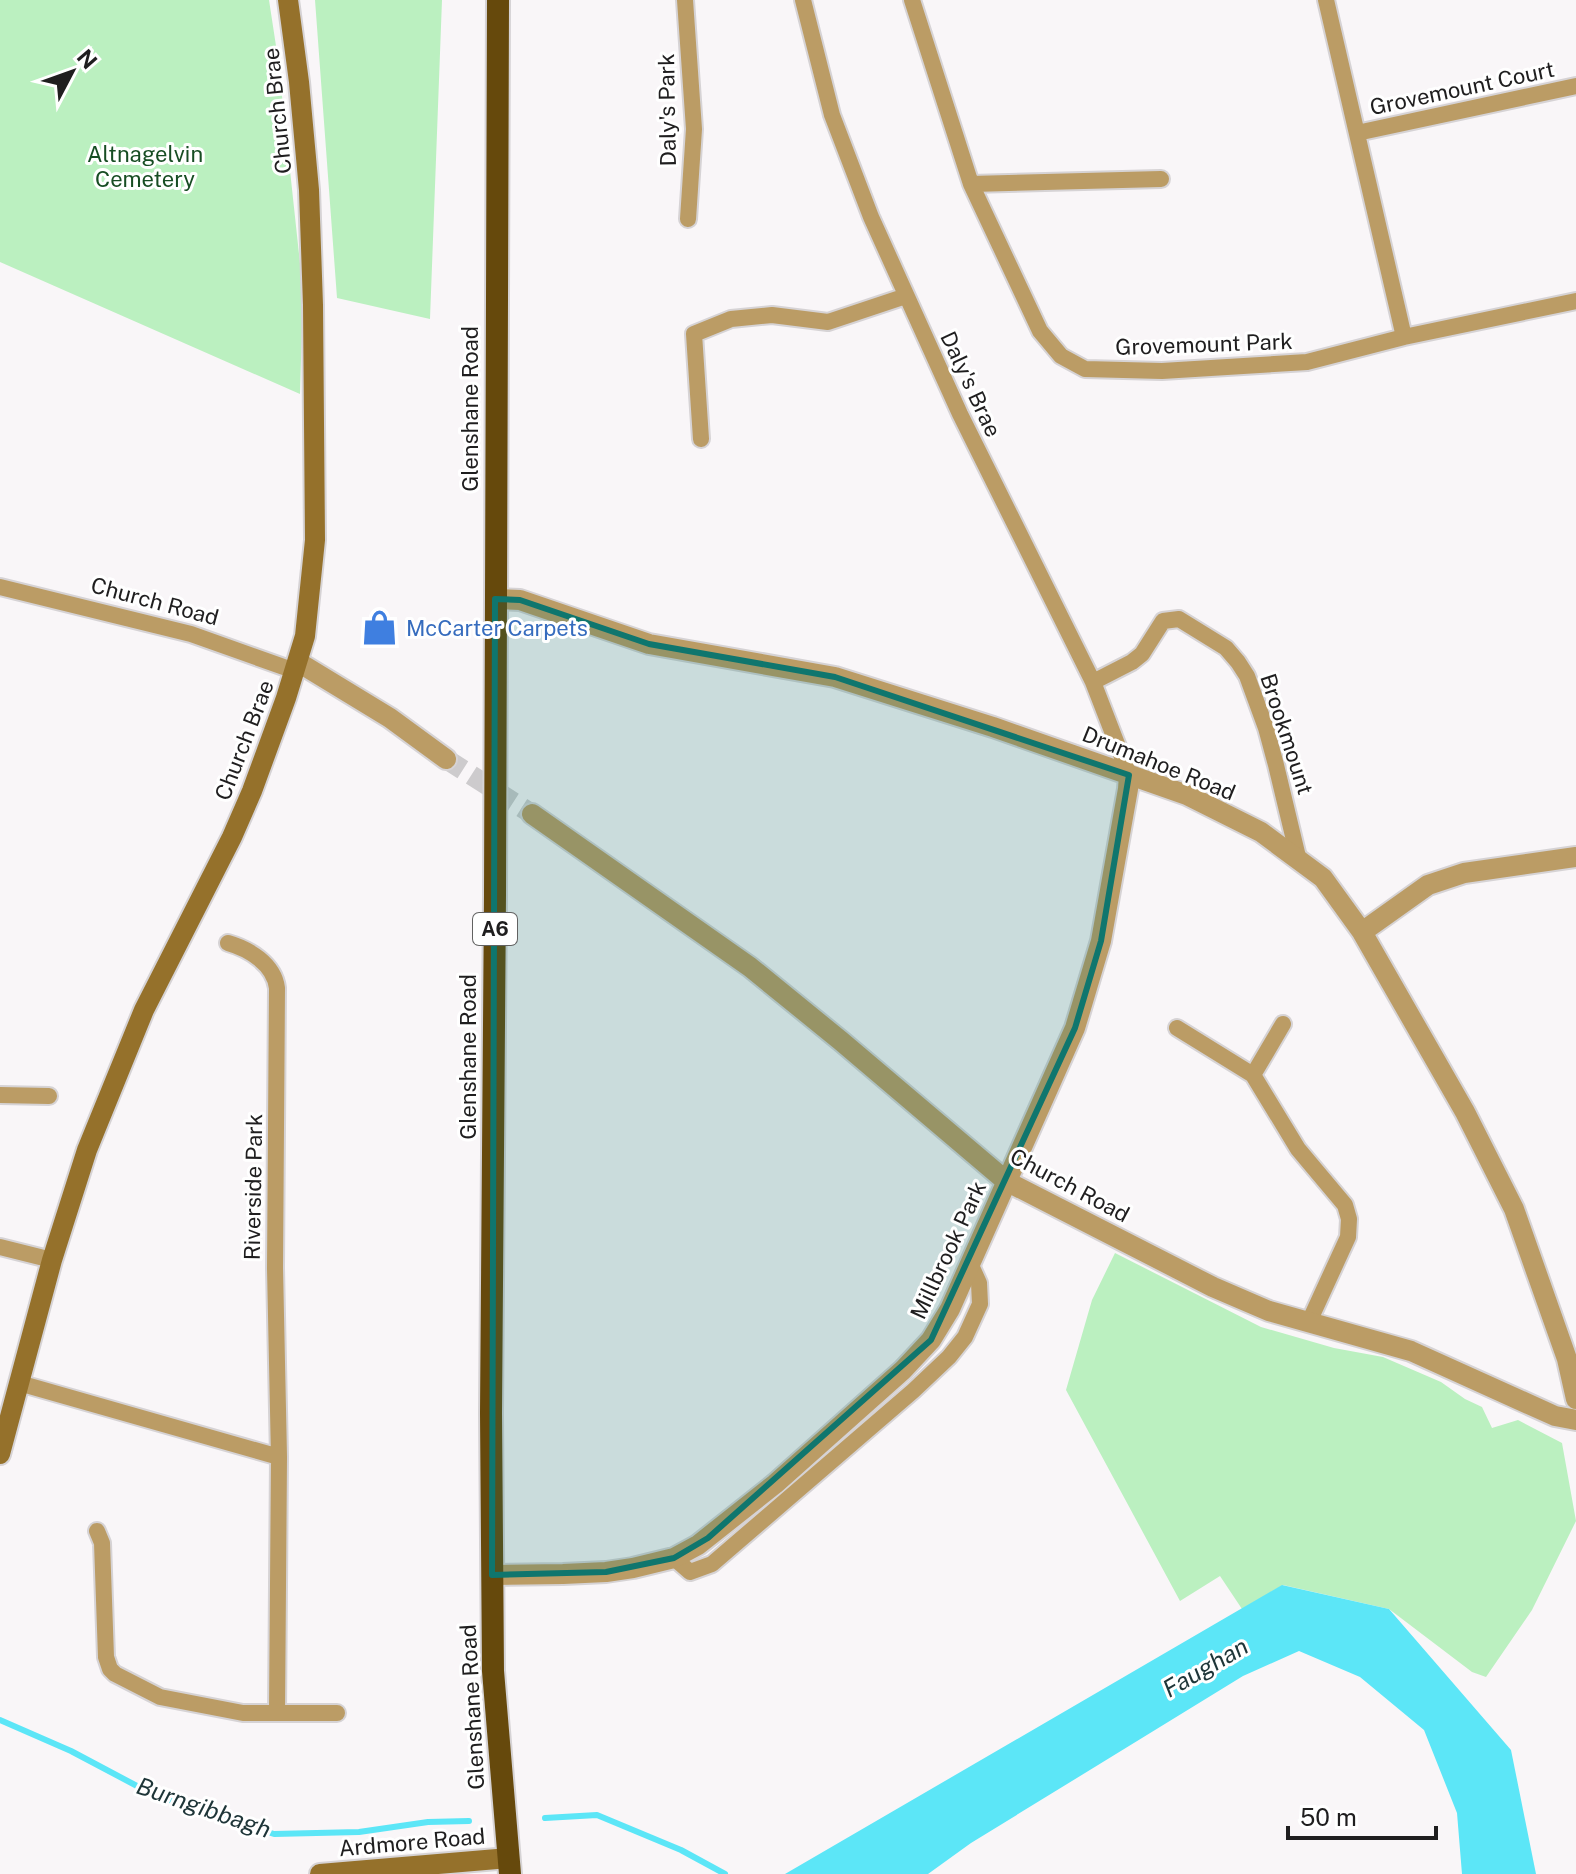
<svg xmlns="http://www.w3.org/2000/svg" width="1576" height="1874" font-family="'Public Sans',sans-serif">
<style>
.green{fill:#bbf0c0}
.water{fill:#5ce6f7}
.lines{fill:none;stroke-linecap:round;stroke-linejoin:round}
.stream{stroke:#5ce6f7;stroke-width:6}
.tertiary-tunnel{stroke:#cdcbcd;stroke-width:20;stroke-dasharray:20 10;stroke-linecap:butt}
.minor-casing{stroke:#d6d3d5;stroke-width:20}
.tertiary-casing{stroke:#d6d3d5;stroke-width:24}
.secondary-casing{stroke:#d6d3d5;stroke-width:24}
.trunk-casing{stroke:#d6d3d5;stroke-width:26}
.minor{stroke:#bb9c65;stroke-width:16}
.tertiary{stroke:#bb9c65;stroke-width:20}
.secondary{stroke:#95712b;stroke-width:20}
.trunk{stroke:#66490c;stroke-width:22}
.marked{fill:#0f766e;fill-opacity:0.2;stroke:#0f766e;stroke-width:6;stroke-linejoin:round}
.labels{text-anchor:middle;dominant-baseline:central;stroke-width:6;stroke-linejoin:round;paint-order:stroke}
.shield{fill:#fff;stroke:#626262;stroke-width:2}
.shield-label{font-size:20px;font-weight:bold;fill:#1f1e1f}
.street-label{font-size:22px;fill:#1f1e1f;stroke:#fff}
.park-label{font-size:22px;fill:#174d23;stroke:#fff}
.shop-label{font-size:22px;fill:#366cbe;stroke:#fff;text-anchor:start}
.water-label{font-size:24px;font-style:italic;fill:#1e3538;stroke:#fff}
</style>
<rect width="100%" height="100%" fill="#f9f6f8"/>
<path class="green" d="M0,0h269l9,59 25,232 -3,103 -300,-132z
M315,0h127l-12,319 -93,-21z
M1115,1253l146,74 73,21 49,9 58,25 24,17 17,8 10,21 26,-8 44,23 14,78 -44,89 -46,67 -14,-5 -83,-63 -106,-24 -41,24 -22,-33 -40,25 -114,-211 26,-90z"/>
<path class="water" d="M1282,1585l107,24 122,141 25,124h-74l-5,-61 -33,-83 -64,-53 -61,-26 -56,25 -272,167 -43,31h-143z"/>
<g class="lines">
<path class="stream" d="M0,1720l71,31 83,44 120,39 85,-2 69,-10 41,-1
M545,1818l52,-3 84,35 44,24"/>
<path class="tertiary-tunnel" d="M446,759l86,55"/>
<defs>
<path id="minor" d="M685,0l9,129 -6,90
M803,0l29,115 39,102 89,197 133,268 36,93
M912,0l59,184 69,147 21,25 24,13 77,2 145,-9 97,-25 172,-36
M1326,0l78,337
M1357,133l219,-47
M971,184l190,-5
M701,439l-7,-105 37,-15 41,-4 56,7 78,-26
M0,587l191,47 104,37
M1093,682l39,-20 10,-8 21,-33 16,-2 47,29 12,14 9,14 19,52 10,37 23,96
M228,943c21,6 46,21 49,45l-2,280 4,189 -2,256
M1177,1028l76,47 45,74 47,56 4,14 -1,18 -39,85
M1253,1075l30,-51
M0,1095l49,1
M0,1247l52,13
M19,1383l260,74
M97,1531l5,12 4,114 4,12 5,5 45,23 83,16h94
M674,1558l16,14 22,-8 201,-173 36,-34 16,-20 15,-33 -1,-21 -9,-20"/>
<path id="tertiary" d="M495,599l25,1 129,44 186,33 158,50 194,68 74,37 62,46 39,54 103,180 49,97 53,150 9,40
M298,662l92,56 56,41
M532,814l218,153 91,74 165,140 207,106 56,24 142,40 144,65 21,4
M1362,932l66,-47 36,-12 112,-16
M492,1575l71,-1 43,-2 27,-4 41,-10 24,-13 77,-61 128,-114 28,-30 19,-31 125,-281 26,-87 27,-152 1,-14"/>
<path id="secondary" d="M0,1454l52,-194 35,-110 57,-140 88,-173 20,-46 34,-93 19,-62 10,-96 -2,-235 -4,-115 -10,-108 -11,-82
M320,1874l189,-16"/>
<path id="trunk" d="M498,0l-3,895 -4,518 2,258 17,203"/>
</defs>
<use href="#minor" class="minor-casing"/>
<use href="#tertiary" class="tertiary-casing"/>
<use href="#secondary" class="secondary-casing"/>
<use href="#trunk" class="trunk-casing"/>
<use href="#minor" class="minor"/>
<use href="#tertiary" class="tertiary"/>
<use href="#secondary" class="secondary"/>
<use href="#trunk" class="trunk"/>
</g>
<path class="marked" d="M495,599l25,1 129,44 186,33 294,98 -28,166 -26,87 -144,312 -223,198 -34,20 -68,14 -114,3z"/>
<defs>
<symbol id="shop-bare" viewBox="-9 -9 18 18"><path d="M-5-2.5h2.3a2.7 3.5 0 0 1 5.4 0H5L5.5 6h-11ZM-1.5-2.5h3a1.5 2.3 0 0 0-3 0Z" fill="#3f7fe0" stroke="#fff" stroke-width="2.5" paint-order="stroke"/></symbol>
</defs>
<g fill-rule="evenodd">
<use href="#shop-bare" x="354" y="602" width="51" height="51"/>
</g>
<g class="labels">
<rect class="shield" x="473" y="913" width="44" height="32" rx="6"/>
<g class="shield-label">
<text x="495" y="929">A6</text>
</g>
<g class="street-label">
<text transform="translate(1462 88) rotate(-12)">Grovemount Court</text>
<text transform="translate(667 110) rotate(-91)">Daly's Park</text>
<text transform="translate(277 111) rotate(-96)">Church Brae</text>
<text transform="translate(1204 344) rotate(-2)">Grovemount Park</text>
<text transform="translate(971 384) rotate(65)">Daly's Brae</text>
<text transform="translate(470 409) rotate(-90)">Glenshane Road</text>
<text transform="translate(155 601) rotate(15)">Church Road</text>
<text transform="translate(1287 734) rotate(72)">Brookmount</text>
<text transform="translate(244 740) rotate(-69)">Church Brae</text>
<text transform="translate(1159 763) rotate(22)">Drumahoe Road</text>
<text transform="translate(468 1057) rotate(-90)">Glenshane Road</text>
<text transform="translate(1070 1185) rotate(28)">Church Road</text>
<text transform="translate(253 1187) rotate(-89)">Riverside Park</text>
<text transform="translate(948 1250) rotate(-65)">Millbrook Park</text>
<text transform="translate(472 1707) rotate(-93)">Glenshane Road</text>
<text transform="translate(412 1842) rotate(-5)">Ardmore Road</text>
</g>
<g class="park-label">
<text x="145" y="154">Altnagelvin<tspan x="145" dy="25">Cemetery</tspan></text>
</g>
<g class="shop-label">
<text x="406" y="628">McCarter Carpets</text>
</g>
<g class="water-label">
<text transform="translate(1205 1667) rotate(-30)">Faughan</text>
<text transform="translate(204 1807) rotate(19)">Burngibbagh</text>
</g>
</g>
<g transform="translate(72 72) rotate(49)" stroke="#ffffff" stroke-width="6" paint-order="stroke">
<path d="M0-6L14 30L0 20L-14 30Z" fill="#1f1e1f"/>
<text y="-12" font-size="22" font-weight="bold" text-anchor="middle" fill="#1f1e1f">N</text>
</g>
<path d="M1288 1826v12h148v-12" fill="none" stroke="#1f1e1f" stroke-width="4"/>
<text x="1300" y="1826" font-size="24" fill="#1f1e1f" stroke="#ffffff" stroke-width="6" paint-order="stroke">50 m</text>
</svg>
